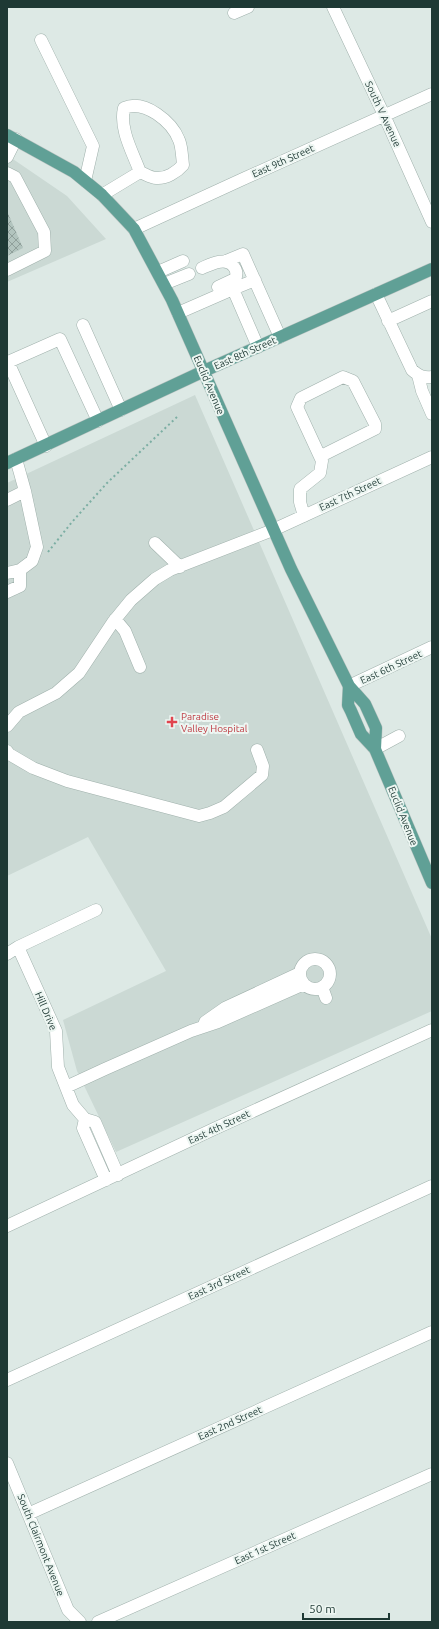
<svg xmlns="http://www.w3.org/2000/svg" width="439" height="1629" font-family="Ubuntu,sans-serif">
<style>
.built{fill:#cbd9d4}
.building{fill:url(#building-cross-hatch)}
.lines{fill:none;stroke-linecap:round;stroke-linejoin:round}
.minor-casing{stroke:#a0b1ac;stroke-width:13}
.major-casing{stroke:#bcc4c2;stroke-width:13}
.path{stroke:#7caea3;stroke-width:2;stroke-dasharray:2 3;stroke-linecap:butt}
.minor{stroke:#fff;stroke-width:12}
.major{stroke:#60a096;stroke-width:12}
.health-dot{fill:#e0444e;stroke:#edf6f2;stroke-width:1.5}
.labels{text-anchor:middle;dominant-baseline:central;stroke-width:4;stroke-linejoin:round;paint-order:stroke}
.street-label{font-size:10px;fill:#1e3934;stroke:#edf6f2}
.health-label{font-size:10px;fill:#be3a42;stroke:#edf6f2;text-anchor:start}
</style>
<defs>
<pattern id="building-cross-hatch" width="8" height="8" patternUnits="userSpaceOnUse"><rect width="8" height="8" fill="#b2c4be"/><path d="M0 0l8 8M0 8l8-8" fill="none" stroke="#90a09b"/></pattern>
</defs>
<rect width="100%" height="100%" fill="#dde9e5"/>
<path class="built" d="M7,155l60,41 39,43 -99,43z
M195,395l237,544v72l-316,141 -39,-81 -14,-51 103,-49 -78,-134 -81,39v-393z"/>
<path class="building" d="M7,211l16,37 -16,8z"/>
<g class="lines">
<defs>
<path id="minor" d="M333,7l51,108 48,107
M234,13l14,-6
M41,40l52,106 -8,35
M7,157l9,-18
M7,173l8,4 29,55 1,19 -38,19
M102,195l38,-23c-7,-19 -21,-43 -16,-64 21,-9 48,14 55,32 3,7 3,17 4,25 -6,7 -17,14 -27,13 -5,0 -11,-4 -16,-6
M134,229l109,-50 189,-85
M226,261l17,-7 37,83
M202,268c9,-4 25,-12 32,-1 3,4 3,8 1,12l-17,8
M158,272l25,-11
M164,284l25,-10
M233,289l22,-9
M376,294l36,76c7,6 11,8 20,7
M178,313l55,-24 25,58
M388,321l44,-20
M83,325l38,85
M418,375l4,16 10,23
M46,446l-38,-84 52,-23 38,82
M7,500l18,-9
M304,516l-4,-14v-13l20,-16 2,-12 -25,-54 4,-9 42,-21 10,4 22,43v5l-54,27
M155,543l25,24
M7,573l13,-3 12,-9 5,-14 -12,-56 -9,-32
M7,592l13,-6v-16
M115,619l10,12 15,36
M349,686l83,-39
M7,726l12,-14 37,-19 23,-20 34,-51 18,-22 24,-21 15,-9 103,-40 159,-73
M375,749l24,-13
M7,751l2,3 24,14 34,13 132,35 11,-3 14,-6 38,-32 1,-9 -6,-16
M18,947l38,84 2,36 15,38 12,14 10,3 23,53
M7,954l11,-7 78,-37
M300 974a15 15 0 1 1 30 0a15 15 0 1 1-30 0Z
M322,987l4,11
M205,1022l20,-14 75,-35
M66,1087l39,-18 86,-38 27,-9 86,-38
M85,1119l-2,9 23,52
M7,1226l209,-98 216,-98
M7,1380l425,-194
M7,1463l61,147 12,12
M28,1514l404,-182
M98,1622l334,-148"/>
<path id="major" d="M7,135l67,37 28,23 32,34 38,71 119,269 58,117 16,18 11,24 -1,21
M7,463l197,-92 228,-102
M349,686l-1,19 3,6 10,23 14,15 57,134"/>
</defs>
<use href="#minor" class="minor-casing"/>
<use href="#major" class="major-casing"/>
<path class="path" d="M48,552l24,-30 35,-39 70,-66"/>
<use href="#minor" class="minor"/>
<use href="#major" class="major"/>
</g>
<path class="health-dot" d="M170 716h4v4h4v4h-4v4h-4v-4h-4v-4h4z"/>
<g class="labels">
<g class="street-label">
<text transform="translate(383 114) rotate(65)">South V Avenue</text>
<text transform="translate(283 161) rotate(-24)">East 9th Street</text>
<text transform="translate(245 353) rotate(-24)">East 8th Street</text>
<text transform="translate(209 385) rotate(67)">Euclid Avenue</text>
<text transform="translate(350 494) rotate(-25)">East 7th Street</text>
<text transform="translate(391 667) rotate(-25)">East 6th Street</text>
<text transform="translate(403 816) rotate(68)">Euclid Avenue</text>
<text transform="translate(46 1011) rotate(67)">Hill Drive</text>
<text transform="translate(219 1127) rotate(-25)">East 4th Street</text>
<text transform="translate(219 1283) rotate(-25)">East 3rd Street</text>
<text transform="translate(230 1423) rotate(-24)">East 2nd Street</text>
<text transform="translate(41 1545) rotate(68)">South Clairmont Avenue</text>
<text transform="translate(265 1548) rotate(-24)">East 1st Street</text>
</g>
<g class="health-label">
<text x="181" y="716">Paradise<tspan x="181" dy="12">Valley Hospital</tspan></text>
</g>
</g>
<rect width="439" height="1629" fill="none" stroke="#1e3934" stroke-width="16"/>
<path d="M303 1613v6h86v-6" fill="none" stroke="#1e3934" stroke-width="2"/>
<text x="309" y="1613" font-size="12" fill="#1e3934" stroke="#edf6f2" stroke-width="3" paint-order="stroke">50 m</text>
</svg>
